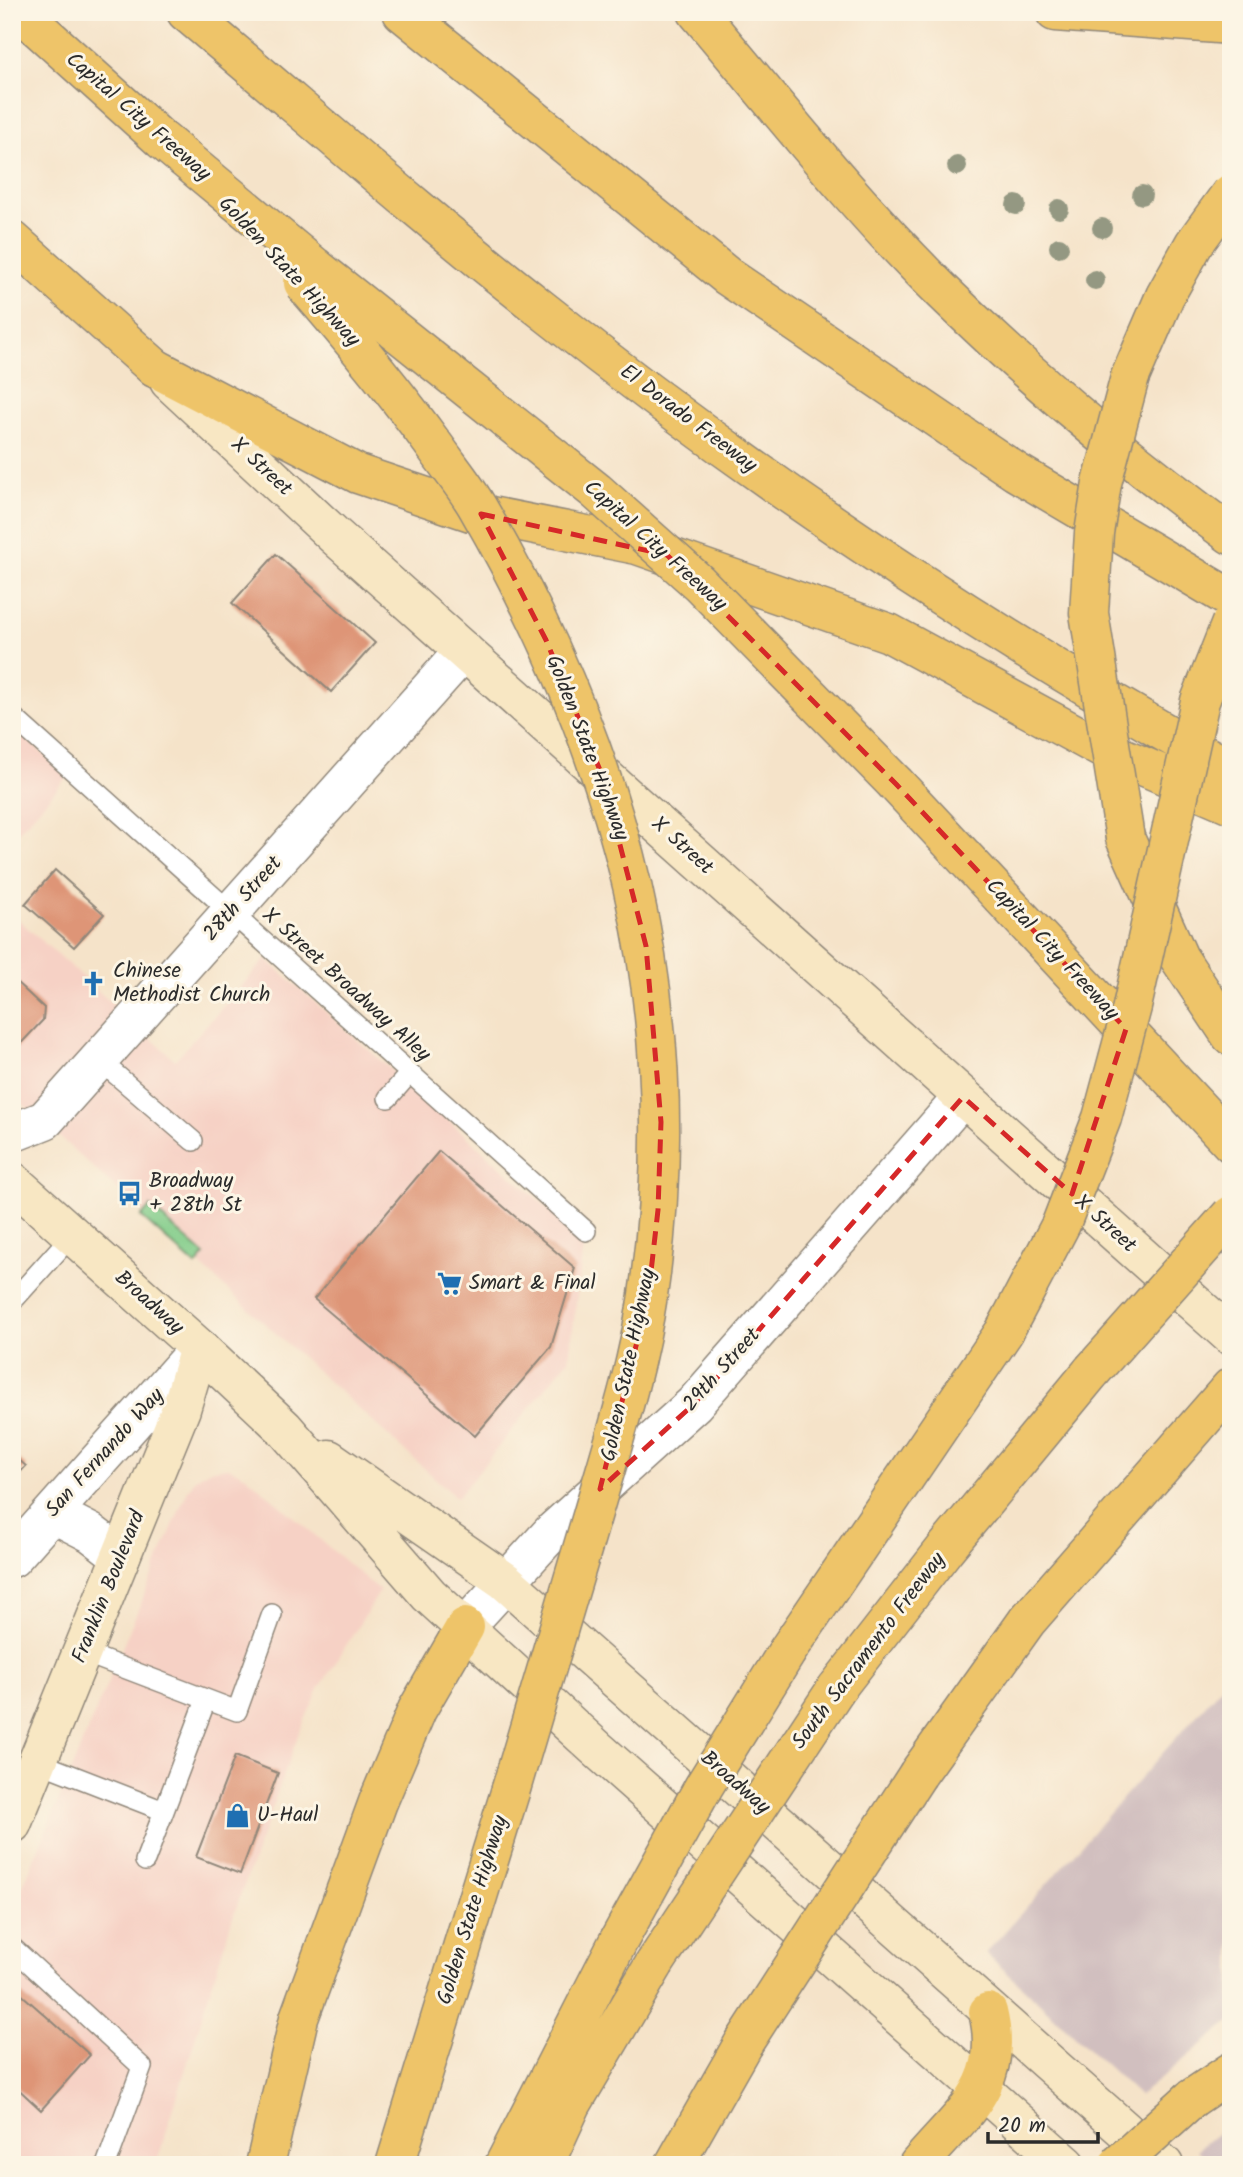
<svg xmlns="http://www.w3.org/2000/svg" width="1243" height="2177" font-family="Kalam,sans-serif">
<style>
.built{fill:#f6d1c5}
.industrial{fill:#d1bfbf}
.green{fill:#81cc89;stroke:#567c5a;stroke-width:2}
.building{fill:#de9577}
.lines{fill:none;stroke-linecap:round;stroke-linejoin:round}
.service-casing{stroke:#90877a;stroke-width:22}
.minor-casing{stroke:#90877a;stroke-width:41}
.tertiary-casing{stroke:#90877a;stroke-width:41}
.secondary-casing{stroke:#90877a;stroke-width:41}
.primary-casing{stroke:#90877a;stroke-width:41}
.motorway-casing{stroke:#90877a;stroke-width:41}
.service{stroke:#fff;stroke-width:19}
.minor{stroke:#fff;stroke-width:38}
.tertiary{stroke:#fff;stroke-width:38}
.secondary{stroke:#f8e7c3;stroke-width:38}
.primary{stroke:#eec469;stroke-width:38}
.motorway{stroke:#eec469;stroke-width:38}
.motorway-bridge-casing{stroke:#90877a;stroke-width:41;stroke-linecap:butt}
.motorway-bridge{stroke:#eec469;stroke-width:38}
.tree{fill:#949882}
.marked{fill:none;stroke:#d62828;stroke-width:5;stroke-dasharray:14 9;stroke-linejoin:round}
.labels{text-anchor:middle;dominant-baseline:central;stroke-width:6;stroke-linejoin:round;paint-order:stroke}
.street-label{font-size:21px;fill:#2b2b2b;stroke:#fcf5e5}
.poi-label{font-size:21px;fill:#2b2b2b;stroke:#fcf5e5;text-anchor:start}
</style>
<rect width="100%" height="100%" fill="#fcf5e5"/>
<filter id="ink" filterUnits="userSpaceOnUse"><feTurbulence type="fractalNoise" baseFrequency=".0143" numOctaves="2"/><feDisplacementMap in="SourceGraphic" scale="14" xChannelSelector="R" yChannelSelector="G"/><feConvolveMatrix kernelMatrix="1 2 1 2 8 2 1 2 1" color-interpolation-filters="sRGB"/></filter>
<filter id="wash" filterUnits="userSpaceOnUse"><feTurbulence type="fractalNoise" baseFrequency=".00686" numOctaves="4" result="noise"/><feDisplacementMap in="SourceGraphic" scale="28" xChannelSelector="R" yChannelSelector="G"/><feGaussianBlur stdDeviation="1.57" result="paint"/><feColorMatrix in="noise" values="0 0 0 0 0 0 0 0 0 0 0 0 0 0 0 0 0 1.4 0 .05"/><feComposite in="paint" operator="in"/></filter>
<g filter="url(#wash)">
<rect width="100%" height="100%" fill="#f5e3c9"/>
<path class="built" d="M12,726l56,50 -56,63z
M12,914l163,146 91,-101 318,281 -15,119 -112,139 -445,-404z
M228,1467l18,9 134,115 -61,98 -21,46 -66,184 -76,246h-144v-253l175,-420 9,-14 13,-8z"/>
<path class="industrial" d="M1231,1676v345l-92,75 -153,-143z
M1231,2122v43h-18l-16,-15z"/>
<path class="green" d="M150,1207l55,48 -9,11 -55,-49z"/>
<g id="blocks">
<path class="building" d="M276,554l99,89 -44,49 -99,-89z
M55,870l49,44 -30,33 -49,-43z
M14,980l30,28 -1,12 -31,33z
M439,1151l136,117 -24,79 -76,89 -161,-137z
M12,1454l14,12 -14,15z
M235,1756l43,17 -38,101 -44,-17z
M12,1986l78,69 -49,55 -29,-27z"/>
</g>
</g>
<g filter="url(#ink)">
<use href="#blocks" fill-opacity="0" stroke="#90877a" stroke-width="2"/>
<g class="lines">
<defs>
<path id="service" d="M12,716l574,515
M99,1060l94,81
M388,1098l22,-25
M12,1302l60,-67
M82,1652l155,59 35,-97
M38,1762l126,49
M145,1861l61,-161
M12,1947l130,120 -36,98"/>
<path id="minor" d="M12,1133l33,-13 419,-469
M52,1513l39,20 30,23
M12,1558l187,-210"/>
<path id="tertiary" d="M465,1627l87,-95 142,-128 269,-307"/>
<path id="secondary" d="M169,381l166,155 896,800
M12,1181l187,167 85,80 145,167 168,154 470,416
M329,1459l176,122 659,584
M12,1824l169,-415 18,-61"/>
<path id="primary" d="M12,240l143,128"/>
<path id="motorway" d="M20,12l142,128 152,126
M186,12c118,99 233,201 354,296 217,173 449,327 691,462
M402,12l325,264 289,196 215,127
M697,12c80,94 157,193 246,280 89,87 187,169 288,243
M1055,12l176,13
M155,368l203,106 113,38 166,33 252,88 212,115 130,56
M896,784l335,359
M1125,838l54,120 52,78
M788,1650l216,-318
M836,1689l109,-140 147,-178
M918,1774l109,-153 204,-234
M1191,2099l40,-27
M265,2165l34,-147 79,-216 39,-92 48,-83
M395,2165l116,-376
M504,2165l115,-225
M544,2165l28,-61 83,-141
M674,2165l69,-121
M918,2165c44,-52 88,-80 70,-153"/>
</defs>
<use href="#service" class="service-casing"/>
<use href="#minor" class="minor-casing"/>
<use href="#tertiary" class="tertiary-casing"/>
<use href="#secondary" class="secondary-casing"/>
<use href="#primary" class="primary-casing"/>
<use href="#motorway" class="motorway-casing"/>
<use href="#service" class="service"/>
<use href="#minor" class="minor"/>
<use href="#tertiary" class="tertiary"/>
<use href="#secondary" class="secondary"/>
<use href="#primary" class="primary"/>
<use href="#motorway" class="motorway"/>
<defs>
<path id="motorway-bridge" d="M314,266l282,225 103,92 197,201
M303,283c47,54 91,107 133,165 14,20 30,39 42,60 143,248 212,500 170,787 -11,75 -35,148 -56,221 -27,91 -54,182 -81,273
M1125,838l-36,-225 5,-80 8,-50 28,-106 35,-81 29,-52 37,-51
M1004,1332l57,-108 41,-106 30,-111 68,-306 31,-78
M1092,1371l139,-156
M619,1940l85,-154 84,-136
M655,1963l181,-274
M743,2044l175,-270
M1118,2165l73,-66"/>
</defs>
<use href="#motorway-bridge" class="motorway-bridge-casing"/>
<use href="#motorway-bridge" class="motorway-bridge"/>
</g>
<g class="tree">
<circle cx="957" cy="166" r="10"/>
<circle cx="1142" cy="195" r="10"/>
<circle cx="1016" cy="205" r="10"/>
<circle cx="1059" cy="209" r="10"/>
<circle cx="1102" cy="228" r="10"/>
<circle cx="1059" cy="247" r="10"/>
<circle cx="1095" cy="280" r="10"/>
</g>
</g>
<path class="marked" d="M481,514l186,41 229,229 230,245 -54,165 -109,-97 -269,307 -94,85 48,-191 10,-88 3,-88 -15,-176 -44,-171 -56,-135z"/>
<defs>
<symbol id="church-bare" viewBox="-9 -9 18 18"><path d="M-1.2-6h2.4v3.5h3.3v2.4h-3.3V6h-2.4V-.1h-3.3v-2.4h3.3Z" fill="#1f6fb2" stroke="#fcf5e5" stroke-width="2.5" paint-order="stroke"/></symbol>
<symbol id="bus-bare" viewBox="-9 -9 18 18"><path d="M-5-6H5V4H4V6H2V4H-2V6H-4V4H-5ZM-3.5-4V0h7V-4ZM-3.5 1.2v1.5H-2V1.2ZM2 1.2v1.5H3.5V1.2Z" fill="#1f6fb2" stroke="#fcf5e5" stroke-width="2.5" paint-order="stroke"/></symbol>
<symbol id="supermarket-bare" viewBox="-9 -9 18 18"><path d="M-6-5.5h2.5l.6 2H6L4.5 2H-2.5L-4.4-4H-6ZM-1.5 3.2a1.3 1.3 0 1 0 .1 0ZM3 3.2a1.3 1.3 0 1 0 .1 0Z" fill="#1f6fb2" stroke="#fcf5e5" stroke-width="2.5" paint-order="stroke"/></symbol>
<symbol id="shop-bare" viewBox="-9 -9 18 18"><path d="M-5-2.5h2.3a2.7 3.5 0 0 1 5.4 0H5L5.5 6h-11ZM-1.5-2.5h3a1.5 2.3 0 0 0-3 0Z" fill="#1f6fb2" stroke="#fcf5e5" stroke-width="2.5" paint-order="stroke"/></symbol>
</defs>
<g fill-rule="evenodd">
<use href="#church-bare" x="76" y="966" width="35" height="35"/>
<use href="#bus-bare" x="112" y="1176" width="35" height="35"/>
<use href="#supermarket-bare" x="432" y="1266" width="35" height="35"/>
<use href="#shop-bare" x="220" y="1798" width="35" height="35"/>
</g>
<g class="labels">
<g class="street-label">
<text transform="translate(138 117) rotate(41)">Capital City Freeway</text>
<text transform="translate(289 272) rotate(47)">Golden State Highway</text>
<text transform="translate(688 419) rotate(37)">El Dorado Freeway</text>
<text transform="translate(261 467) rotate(43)">X Street</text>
<text transform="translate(655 546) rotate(42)">Capital City Freeway</text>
<text transform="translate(587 748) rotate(69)">Golden State Highway</text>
<text transform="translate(682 846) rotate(42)">X Street</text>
<text transform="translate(243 899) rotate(-48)">28th Street</text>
<text transform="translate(1052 950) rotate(47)">Capital City Freeway</text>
<text transform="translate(346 985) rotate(42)">X Street Broadway Alley</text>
<text transform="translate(1105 1224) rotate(42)">X Street</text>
<text transform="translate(149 1303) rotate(42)">Broadway</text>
<text transform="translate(629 1365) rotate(-78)">Golden State Highway</text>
<text transform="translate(722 1370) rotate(-48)">29th Street</text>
<text transform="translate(105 1453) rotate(-48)">San Fernando Way</text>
<text transform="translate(109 1587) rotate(-68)">Franklin Boulevard</text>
<text transform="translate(869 1651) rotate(-53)">South Sacramento Freeway</text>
<text transform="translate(735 1783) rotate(41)">Broadway</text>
<text transform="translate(473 1910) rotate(-73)">Golden State Highway</text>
</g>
<g class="poi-label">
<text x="113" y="971">Chinese<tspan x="113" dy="24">Methodist Church</tspan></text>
<text x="149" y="1181">Broadway<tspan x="149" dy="24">+ 28th St</tspan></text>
<text x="469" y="1283">Smart &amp; Final</text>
<text x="257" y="1815">U-Haul</text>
</g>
</g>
<rect width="1243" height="2177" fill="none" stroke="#fcf5e5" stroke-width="42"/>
<path d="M988 2132v10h110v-10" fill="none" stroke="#2b2b2b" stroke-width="3.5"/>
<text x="998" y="2132" font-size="21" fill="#2b2b2b" stroke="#fcf5e5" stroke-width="5" paint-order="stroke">20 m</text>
</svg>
